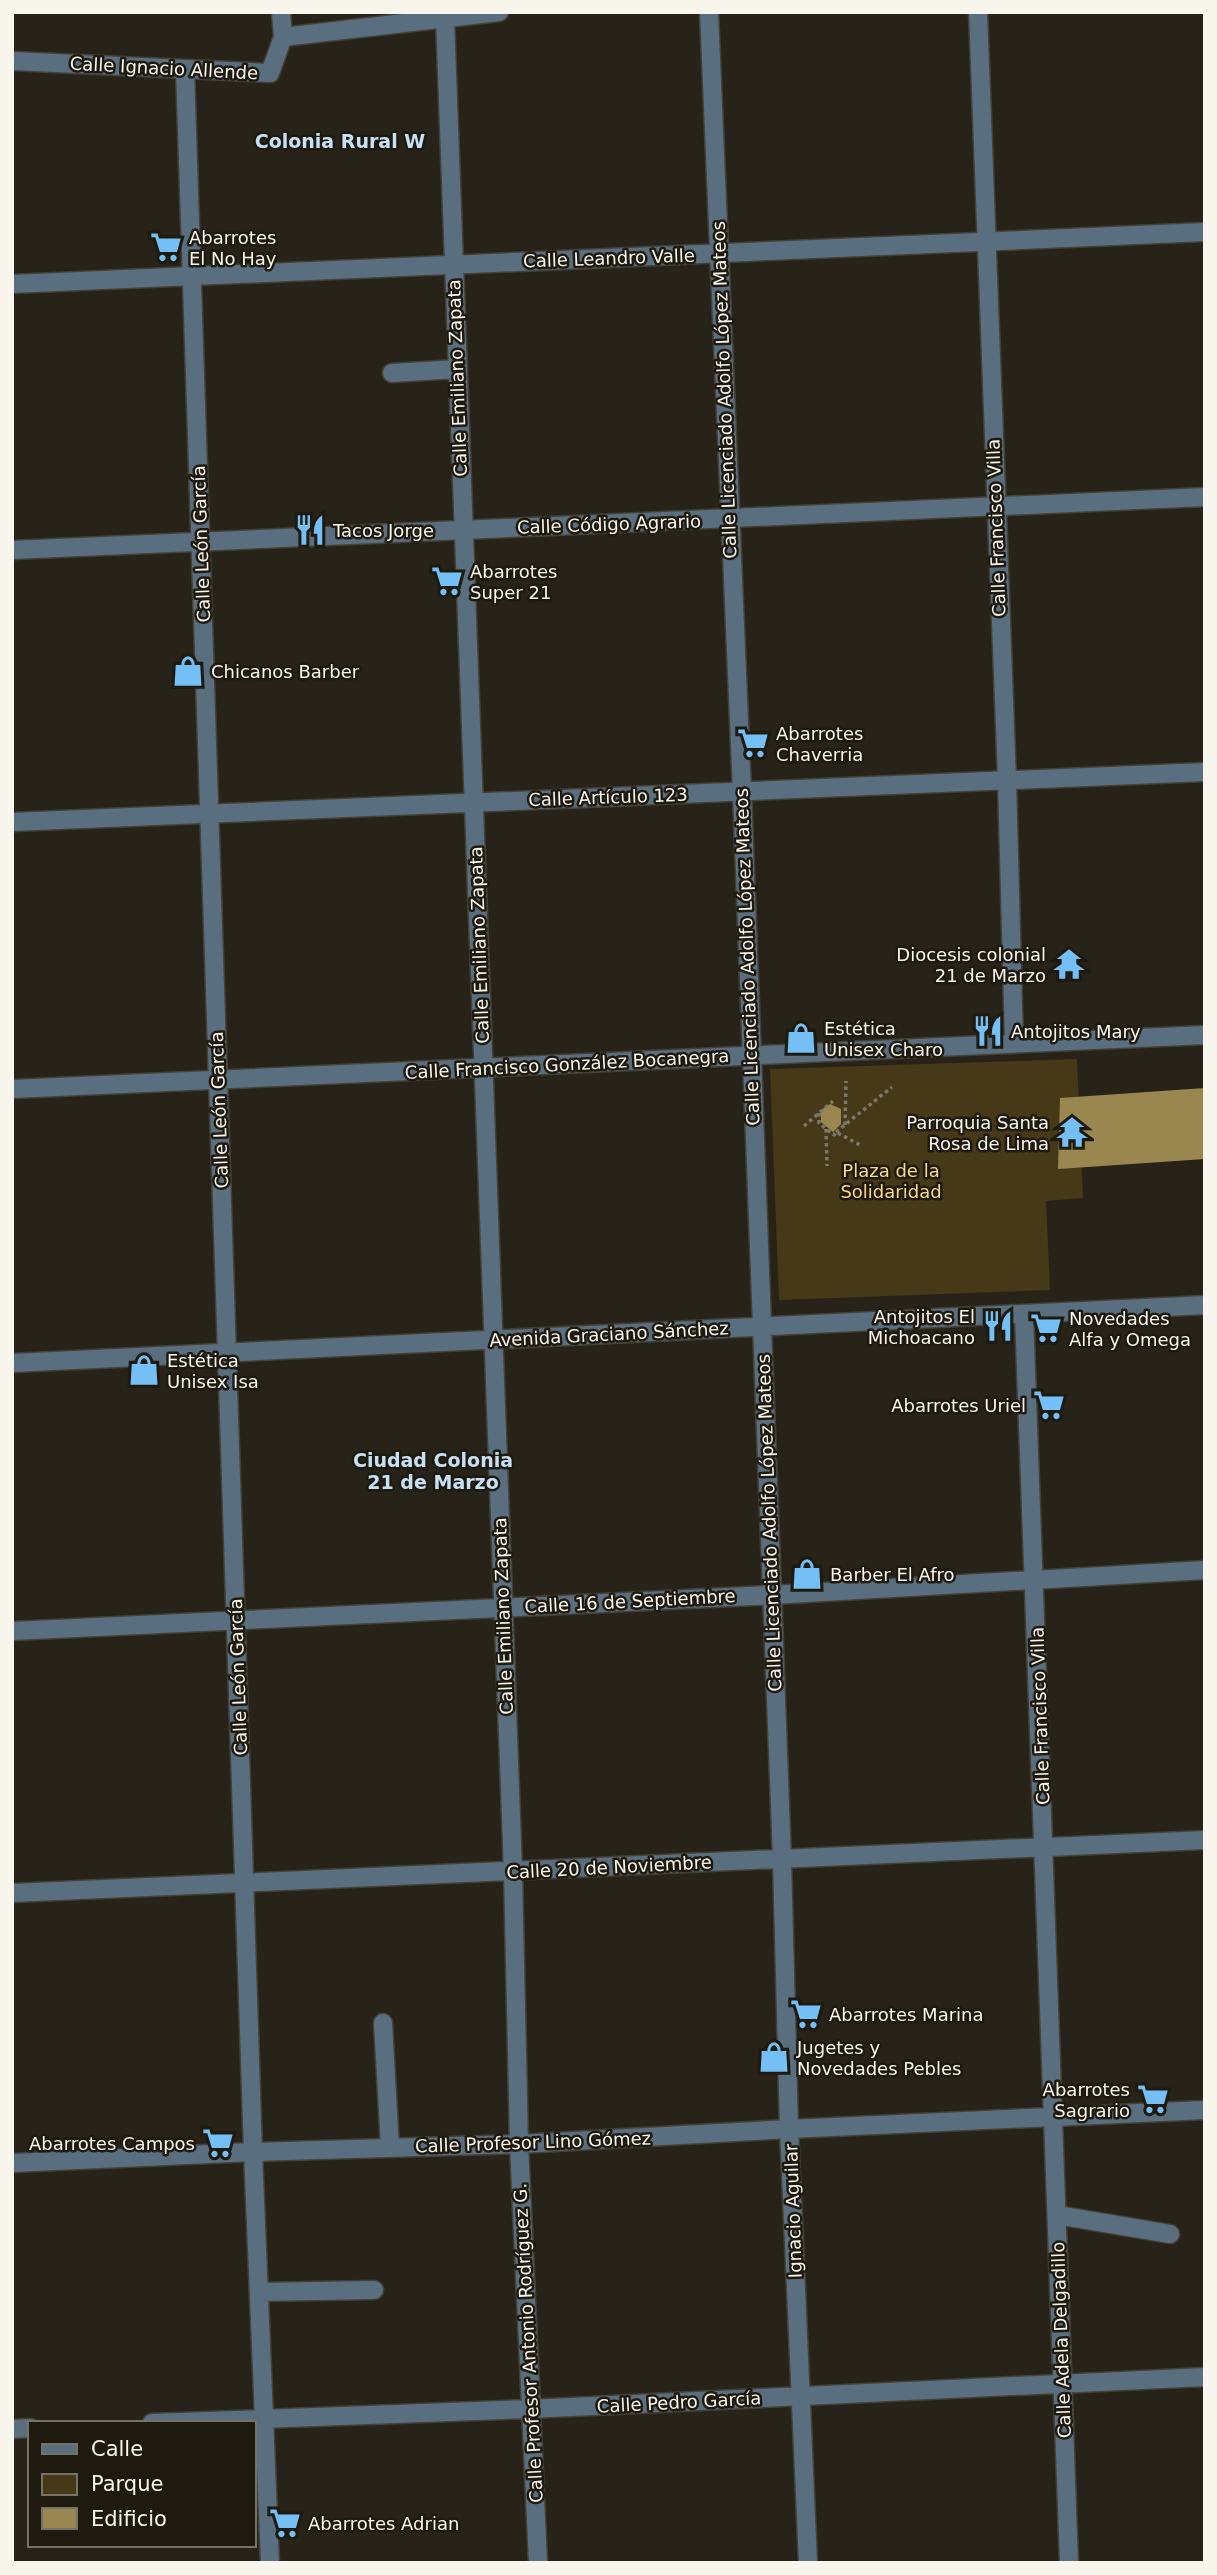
<svg xmlns="http://www.w3.org/2000/svg" width="1217" height="2575" font-family="'DejaVu Sans',sans-serif">
<style>
.green{fill:#453917}
.building{fill:#9a864f}
.lines{fill:none;stroke-linecap:round;stroke-linejoin:round}
.minor-casing{stroke:#454036;stroke-width:21}
.path{stroke:#7c786e;stroke-width:3.5;stroke-dasharray:3.5 3.5;stroke-linecap:butt}
.minor{stroke:#596e7e;stroke-width:18}
.labels{text-anchor:middle;dominant-baseline:central;stroke-width:5;stroke-linejoin:round;paint-order:stroke}
.street-label{font-size:18px;fill:#f8f5ed;stroke:#1e1a0f}
.poi-label{font-size:18px;fill:#f8f5ed;stroke:#1e1a0f;text-anchor:start}
.park-label{font-size:18px;fill:#f8da87;stroke:#1e1a0f}
.neighbourhood-label{font-size:19px;font-weight:bold;fill:#c6e1f5;stroke:#1e1a0f}
</style>
<rect width="100%" height="100%" fill="#282318"/>
<path class="green" d="M1077,1059l6,139 -37,3 4,89 -271,10 -9,-231z"/>
<path class="building" d="M1205,1088v71l-147,10 2,-71z
M830,1104l11,5v15l-8,8 -12,-10v-12z"/>
<g class="lines">
<defs>
<path id="minor" d="M709,12l33,780 40,1067 7,270 19,434
M978,12l29,768 7,264
M445,18l68,1853 6,273 19,419
M283,37l216,-25
M12,61l258,12 13,-36 -2,-25
M185,69l68,2083 17,411
M12,284l1193,-52
M392,373l65,-4
M12,550l1193,-53
M12,822l1193,-50
M12,1089l1193,-54
M1024,1314l45,1249
M12,1363l1193,-58
M12,1631l760,-36 433,-25
M12,1893l1193,-53
M383,2023l7,124
M12,2163l241,-11 266,-8 270,-15 416,-19
M1057,2215l113,19
M259,2292l115,-2
M152,2423l377,-14 676,-32
M12,2429l18,-1"/>
</defs>
<use href="#minor" class="minor-casing"/>
<path class="path" d="M819,1113v10l15,12 2,-3 26,14
M845,1125l1,-44
M804,1126l29,-25
M826,1129l1,37
M836,1132l56,-45"/>
<use href="#minor" class="minor"/>
</g>
<defs>
<symbol id="supermarket-bare" viewBox="-9 -9 18 18"><path d="M-6-5.5h2.5l.6 2H6L4.5 2H-2.5L-4.4-4H-6ZM-1.5 3.2a1.3 1.3 0 1 0 .1 0ZM3 3.2a1.3 1.3 0 1 0 .1 0Z" fill="#74c0f6" stroke="#1e1a0f" stroke-width="2.5" paint-order="stroke"/></symbol>
<symbol id="restaurant-bare" viewBox="-9 -9 18 18"><path d="M-5-6h1v4h1v-4h1v4h1v-4h1v5L-1.5 .5V6h-2V.5L-5-1ZM5-6V6H3V1.5H1.5Q1.5-4 5-6Z" fill="#74c0f6" stroke="#1e1a0f" stroke-width="2.5" paint-order="stroke"/></symbol>
<symbol id="shop-bare" viewBox="-9 -9 18 18"><path d="M-5-2.5h2.3a2.7 3.5 0 0 1 5.4 0H5L5.5 6h-11ZM-1.5-2.5h3a1.5 2.3 0 0 0-3 0Z" fill="#74c0f6" stroke="#1e1a0f" stroke-width="2.5" paint-order="stroke"/></symbol>
<symbol id="temple-bare" viewBox="-9 -9 18 18"><path d="M0-6L5-2H3V0L6.5 2.5H4V6H1.5V3h-3V6H-4V2.5H-6.5L-3 0V-2H-5Z" fill="#74c0f6" stroke="#1e1a0f" stroke-width="2.5" paint-order="stroke"/></symbol>
</defs>
<g fill-rule="evenodd">
<use href="#supermarket-bare" x="144" y="225" width="44" height="44"/>
<use href="#restaurant-bare" x="288" y="508" width="44" height="44"/>
<use href="#supermarket-bare" x="425" y="559" width="44" height="44"/>
<use href="#shop-bare" x="166" y="649" width="44" height="44"/>
<use href="#supermarket-bare" x="731" y="721" width="44" height="44"/>
<use href="#temple-bare" x="1047" y="942" width="44" height="44"/>
<use href="#restaurant-bare" x="966" y="1009" width="44" height="44"/>
<use href="#shop-bare" x="779" y="1016" width="44" height="44"/>
<use href="#temple-bare" x="1050" y="1110" width="44" height="44"/>
<use href="#restaurant-bare" x="976" y="1304" width="44" height="44"/>
<use href="#supermarket-bare" x="1024" y="1306" width="44" height="44"/>
<use href="#shop-bare" x="122" y="1348" width="44" height="44"/>
<use href="#supermarket-bare" x="1027" y="1383" width="44" height="44"/>
<use href="#shop-bare" x="785" y="1552" width="44" height="44"/>
<use href="#supermarket-bare" x="784" y="1992" width="44" height="44"/>
<use href="#shop-bare" x="752" y="2035" width="44" height="44"/>
<use href="#supermarket-bare" x="1131" y="2077" width="44" height="44"/>
<use href="#supermarket-bare" x="196" y="2121" width="44" height="44"/>
<use href="#supermarket-bare" x="263" y="2501" width="44" height="44"/>
</g>
<g class="labels">
<g class="street-label">
<text transform="translate(164 68) rotate(3)">Calle Ignacio Allende</text>
<text transform="translate(609 258) rotate(-2)">Calle Leandro Valle</text>
<text transform="translate(457 378) rotate(-92)">Calle Emiliano Zapata</text>
<text transform="translate(724 390) rotate(-92)">Calle Licenciado Adolfo López Mateos</text>
<text transform="translate(609 524) rotate(-2)">Calle Código Agrario</text>
<text transform="translate(996 528) rotate(-92)">Calle Francisco Villa</text>
<text transform="translate(201 544) rotate(-92)">Calle León García</text>
<text transform="translate(608 797) rotate(-2)">Calle Artículo 123</text>
<text transform="translate(479 945) rotate(-92)">Calle Emiliano Zapata</text>
<text transform="translate(747 957) rotate(-92)">Calle Licenciado Adolfo López Mateos</text>
<text transform="translate(567 1064) rotate(-3)">Calle Francisco González Bocanegra</text>
<text transform="translate(219 1110) rotate(-92)">Calle León García</text>
<text transform="translate(609 1334) rotate(-3)">Avenida Graciano Sánchez</text>
<text transform="translate(769 1523) rotate(-92)">Calle Licenciado Adolfo López Mateos</text>
<text transform="translate(630 1601) rotate(-3)">Calle 16 de Septiembre</text>
<text transform="translate(503 1616) rotate(-92)">Calle Emiliano Zapata</text>
<text transform="translate(238 1677) rotate(-92)">Calle León García</text>
<text transform="translate(1040 1716) rotate(-92)">Calle Francisco Villa</text>
<text transform="translate(609 1867) rotate(-3)">Calle 20 de Noviembre</text>
<text transform="translate(533 2142) rotate(-2)">Calle Profesor Lino Gómez</text>
<text transform="translate(793 2211) rotate(-92)">Ignacio Aguilar</text>
<text transform="translate(1061 2340) rotate(-92)">Calle Adela Delgadillo</text>
<text transform="translate(528 2343) rotate(-93)">Calle Profesor Antonio Rodríguez G.</text>
<text transform="translate(679 2402) rotate(-3)">Calle Pedro García</text>
</g>
<g class="poi-label">
<text x="189" y="237">Abarrotes<tspan x="189" dy="21">El No Hay</tspan></text>
<text x="333" y="530">Tacos Jorge</text>
<text x="470" y="571">Abarrotes<tspan x="470" dy="21">Super 21</tspan></text>
<text x="211" y="671">Chicanos Barber</text>
<text x="776" y="733">Abarrotes<tspan x="776" dy="21">Chaverria</tspan></text>
<text x="1046" y="954" text-anchor="end">Diocesis colonial<tspan x="1046" dy="21">21 de Marzo</tspan></text>
<text x="824" y="1028">Estética<tspan x="824" dy="21">Unisex Charo</tspan></text>
<text x="1011" y="1031">Antojitos Mary</text>
<text x="1049" y="1122" text-anchor="end">Parroquia Santa<tspan x="1049" dy="21">Rosa de Lima</tspan></text>
<text x="975" y="1316" text-anchor="end">Antojitos El<tspan x="975" dy="21">Michoacano</tspan></text>
<text x="1069" y="1318">Novedades<tspan x="1069" dy="21">Alfa y Omega</tspan></text>
<text x="167" y="1360">Estética<tspan x="167" dy="21">Unisex Isa</tspan></text>
<text x="1026" y="1405" text-anchor="end">Abarrotes Uriel</text>
<text x="830" y="1574">Barber El Afro</text>
<text x="829" y="2014">Abarrotes Marina</text>
<text x="797" y="2047">Jugetes y<tspan x="797" dy="21">Novedades Pebles</tspan></text>
<text x="1130" y="2089" text-anchor="end">Abarrotes<tspan x="1130" dy="21">Sagrario</tspan></text>
<text x="195" y="2143" text-anchor="end">Abarrotes Campos</text>
<text x="308" y="2523">Abarrotes Adrian</text>
</g>
<g class="park-label">
<text x="891" y="1170">Plaza de la<tspan x="891" dy="21">Solidaridad</tspan></text>
</g>
<g class="neighbourhood-label">
<text x="340" y="141">Colonia Rural W</text>
<text x="433" y="1460">Ciudad Colonia<tspan x="433" dy="22">21 de Marzo</tspan></text>
</g>
</g>
<rect width="1217" height="2575" fill="none" stroke="#f8f5ed" stroke-width="28"/>
<rect x="28" y="2421" width="228" height="126" fill="#1e1a0f" stroke="#757268" stroke-width="2"/>
<rect x="42" y="2444" width="35" height="10" fill="#596e7e" stroke="#757268" stroke-width="2"/>
<text x="91" y="2456" font-size="21" fill="#f8f5ed">Calle</text>
<rect x="42" y="2474" width="35" height="21" fill="#453917" stroke="#757268" stroke-width="2"/>
<text x="91" y="2491" font-size="21" fill="#f8f5ed">Parque</text>
<rect x="42" y="2508" width="35" height="21" fill="#9a864f" stroke="#757268" stroke-width="2"/>
<text x="91" y="2526" font-size="21" fill="#f8f5ed">Edificio</text>
</svg>
